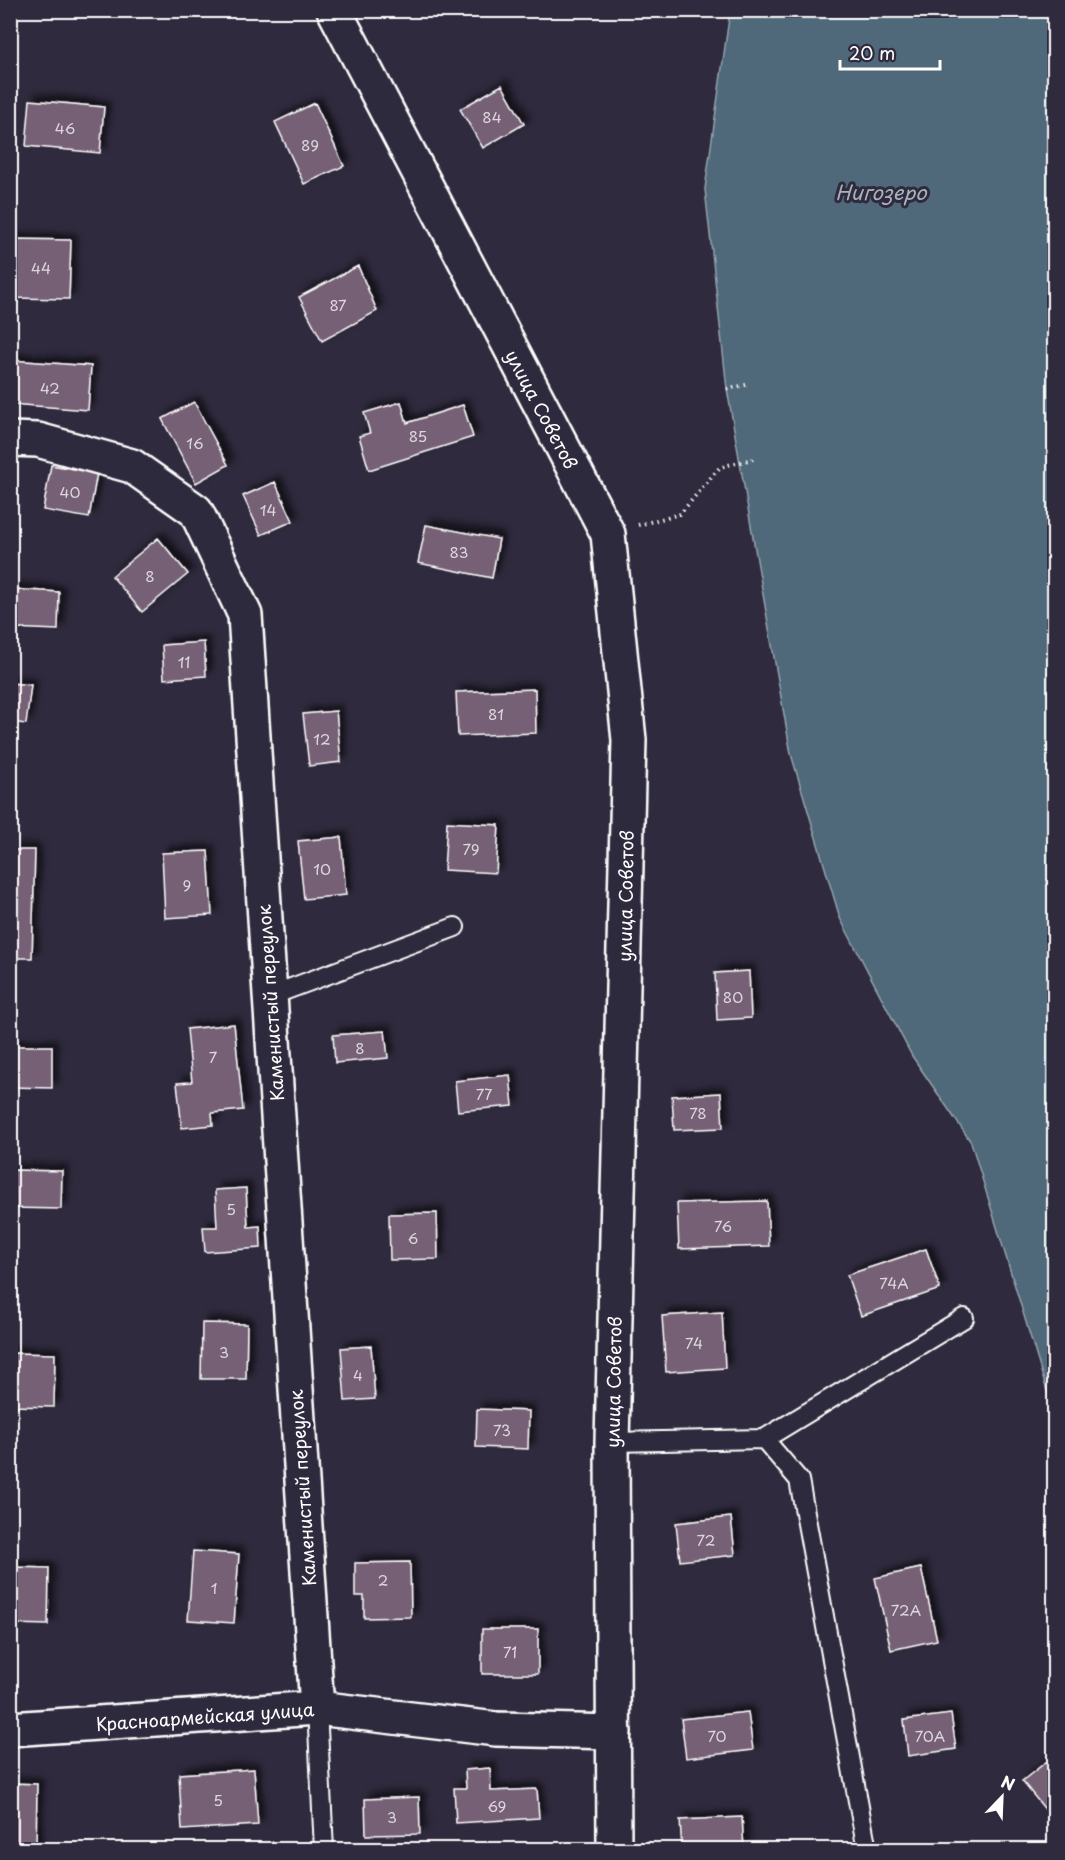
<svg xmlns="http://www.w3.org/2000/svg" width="1065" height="1860" font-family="'Playpen Sans',sans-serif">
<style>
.water{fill:#50687a;stroke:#96a4af;stroke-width:1.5}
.building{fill:#766076;stroke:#fff;stroke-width:1.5;filter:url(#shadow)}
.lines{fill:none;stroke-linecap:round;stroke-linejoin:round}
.lane-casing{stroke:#fff;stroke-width:22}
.street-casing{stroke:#fff;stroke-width:38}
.secondary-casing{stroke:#fff;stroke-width:38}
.path{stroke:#fff;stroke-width:4;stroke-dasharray:1.5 4.5;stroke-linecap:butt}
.lane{stroke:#2f2a3d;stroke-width:18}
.street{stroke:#2f2a3d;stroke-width:33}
.secondary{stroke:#2f2a3d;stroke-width:33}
.labels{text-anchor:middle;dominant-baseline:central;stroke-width:6;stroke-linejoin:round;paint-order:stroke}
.number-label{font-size:15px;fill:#ddd7dd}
.street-label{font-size:18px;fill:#fff;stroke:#2f2a3d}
.water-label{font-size:20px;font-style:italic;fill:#a8b4bc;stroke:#2f2a3d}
</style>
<defs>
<filter id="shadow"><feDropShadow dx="5.5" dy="-5.5" stdDeviation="3" flood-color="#0009"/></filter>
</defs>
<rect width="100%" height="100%" fill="#2f2a3d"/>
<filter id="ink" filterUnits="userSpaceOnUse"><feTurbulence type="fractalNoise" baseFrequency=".0167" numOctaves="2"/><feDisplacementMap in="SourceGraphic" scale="12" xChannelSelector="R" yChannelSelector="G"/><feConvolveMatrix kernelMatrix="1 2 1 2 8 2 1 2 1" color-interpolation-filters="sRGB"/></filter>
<g filter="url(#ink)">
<path class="water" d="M730,11h324v1403l-83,-272 -59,-86 -72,-138 -49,-164 -64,-365 -22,-200z"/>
<path class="building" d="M502,85l22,39 -41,24 -23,-39z
M30,100l74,7 -4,46 -74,-7z
M315,103l29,63 -40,18 -29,-62z
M12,239l59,1 -2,59 -59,-1z
M358,266l19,45 -55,30 -23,-44z
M11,360l80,6 -3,44 -78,-6z
M194,402l34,63 -32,18 -34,-64z
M401,402l6,21 56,-18 10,32 -104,33 -10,-34 11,-3 -6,-20z
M51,465l46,8 -8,45 -46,-8z
M275,482l18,39 -32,14 -18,-39z
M426,525l73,14 -7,39 -74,-15z
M158,538l30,36 -46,38 -30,-36z
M10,589l49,3 -1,38 -48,-2z
M204,642l2,34 -42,3 -2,-34z
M10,683l21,2 -5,39 -16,-2z
M535,689l1,44 -78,3 -2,-44z
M336,711l5,51 -32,4 -6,-52z
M447,822l52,3 -3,48 -52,-3z
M341,837l5,58 -42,4 -6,-58z
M10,850h25l-3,108h-22z
M208,851l4,64 -47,3 -3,-65z
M749,971l2,47 -34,2 -2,-47z
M234,1024l9,86 -31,3 1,12 -31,3 -5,-45 15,-1 -5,-53z
M385,1031l3,27 -53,5 -2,-28z
M10,1046h42v42l-42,-1z
M510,1075l3,31 -55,5 -3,-30z
M721,1093l2,35 -49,2 -2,-34z
M10,1170l52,1 -1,38 -51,-1z
M246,1188l2,39 12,-1 1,22 -56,4 -2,-25h14l-2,-37z
M767,1201l2,45 -90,3 -2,-46z
M437,1213l1,46 -48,1 -1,-46z
M926,1249l14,40 -79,27 -14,-41z
M722,1312l3,56 -59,4 -4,-56z
M202,1323l45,1 -1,55h-45z
M371,1346l4,53 -30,2 -4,-53z
M10,1353l45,1 -1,53 -44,-1z
M477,1409l52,2 -1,38 -52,-2z
M731,1517l4,38 -55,6 -4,-38z
M193,1551l46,3 -5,69 -46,-3z
M410,1562l1,55 -47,1v-22h-9v-33z
M10,1567l39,1 -1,57 -38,-1z
M921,1568l16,72 -46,10 -16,-72z
M482,1629h56v45h-56z
M748,1712l5,38 -67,8 -5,-39z
M951,1714l5,35 -48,7 -4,-36z
M1046,1762l8,11v35l-6,5 -26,-32z
M490,1768l1,23 46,-2 2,29 -83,5 -2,-35h12l-1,-18z
M254,1769l4,56 -76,5 -3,-56z
M10,1783l27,1 -1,66h-26z
M419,1797l1,37 -54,1 -1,-36z
M742,1817l2,33h-62l-2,-30z"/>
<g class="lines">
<defs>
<path id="lane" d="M270,996l185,-69
M764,1439l35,41 68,370
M612,1442l152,-3 200,-121
M317,1708l7,142"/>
<path id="street" d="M10,439l28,1 94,26 64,45 49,104 72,1093
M10,1729l307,-21 179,21 118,3"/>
<path id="secondary" d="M334,10l274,524 21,206 -17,702 2,408"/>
</defs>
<use href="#lane" class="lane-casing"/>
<use href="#street" class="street-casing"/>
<use href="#secondary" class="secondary-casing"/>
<path class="path" d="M727,389l23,-5
M638,525l42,-11 40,-47 37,-9"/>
<use href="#lane" class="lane"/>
<use href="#street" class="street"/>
<use href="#secondary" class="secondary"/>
</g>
</g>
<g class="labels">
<g class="number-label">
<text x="492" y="116">84</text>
<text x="65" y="127">46</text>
<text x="310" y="144">89</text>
<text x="41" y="267">44</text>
<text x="338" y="304">87</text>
<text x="50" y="387">42</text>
<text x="418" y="435">85</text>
<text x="195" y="442">16</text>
<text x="70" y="491">40</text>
<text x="268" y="509">14</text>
<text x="459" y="551">83</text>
<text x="150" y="575">8</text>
<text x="184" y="661">11</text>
<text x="496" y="713">81</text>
<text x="322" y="738">12</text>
<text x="471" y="848">79</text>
<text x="322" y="868">10</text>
<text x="187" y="884">9</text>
<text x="733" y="996">80</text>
<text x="360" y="1047">8</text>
<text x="213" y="1056">7</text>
<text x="484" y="1093">77</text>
<text x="698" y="1112">78</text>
<text x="231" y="1208">5</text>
<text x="723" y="1225">76</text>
<text x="413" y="1237">6</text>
<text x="894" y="1282">74А</text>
<text x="694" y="1342">74</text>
<text x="224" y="1351">3</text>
<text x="358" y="1374">4</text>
<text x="502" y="1429">73</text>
<text x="706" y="1539">72</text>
<text x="383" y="1579">2</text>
<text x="214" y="1587">1</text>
<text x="906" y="1609">72А</text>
<text x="510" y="1651">71</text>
<text x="717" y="1735">70</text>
<text x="930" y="1735">70А</text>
<text x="218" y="1799">5</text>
<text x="497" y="1805">69</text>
<text x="392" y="1816">3</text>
</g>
<g class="street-label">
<text transform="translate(542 409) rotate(62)">улица Советов</text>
<text transform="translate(625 896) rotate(-89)">улица Советов</text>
<text transform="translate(270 1003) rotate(-94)">Каменистый переулок</text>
<text transform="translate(613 1382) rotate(-89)">улица Советов</text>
<text transform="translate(302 1488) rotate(-94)">Каменистый переулок</text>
<text transform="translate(205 1716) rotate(-4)">Красноармейская улица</text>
</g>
<g class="water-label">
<text x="881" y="192">Нигозеро</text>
</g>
</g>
<rect width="1065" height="1860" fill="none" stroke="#2f2a3d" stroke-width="36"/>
<rect x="18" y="18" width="1029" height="1824" fill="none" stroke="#fff" stroke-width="2" filter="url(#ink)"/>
<g transform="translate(1002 1797) rotate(23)" stroke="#2f2a3d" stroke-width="4.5" paint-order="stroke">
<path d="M0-4.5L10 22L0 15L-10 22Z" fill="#ffffff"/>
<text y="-9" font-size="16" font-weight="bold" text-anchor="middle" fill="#ffffff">N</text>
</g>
<path d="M840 60v9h100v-9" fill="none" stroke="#ffffff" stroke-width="3"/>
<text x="849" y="60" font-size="18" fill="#ffffff" stroke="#2f2a3d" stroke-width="4.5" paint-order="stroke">20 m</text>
</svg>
